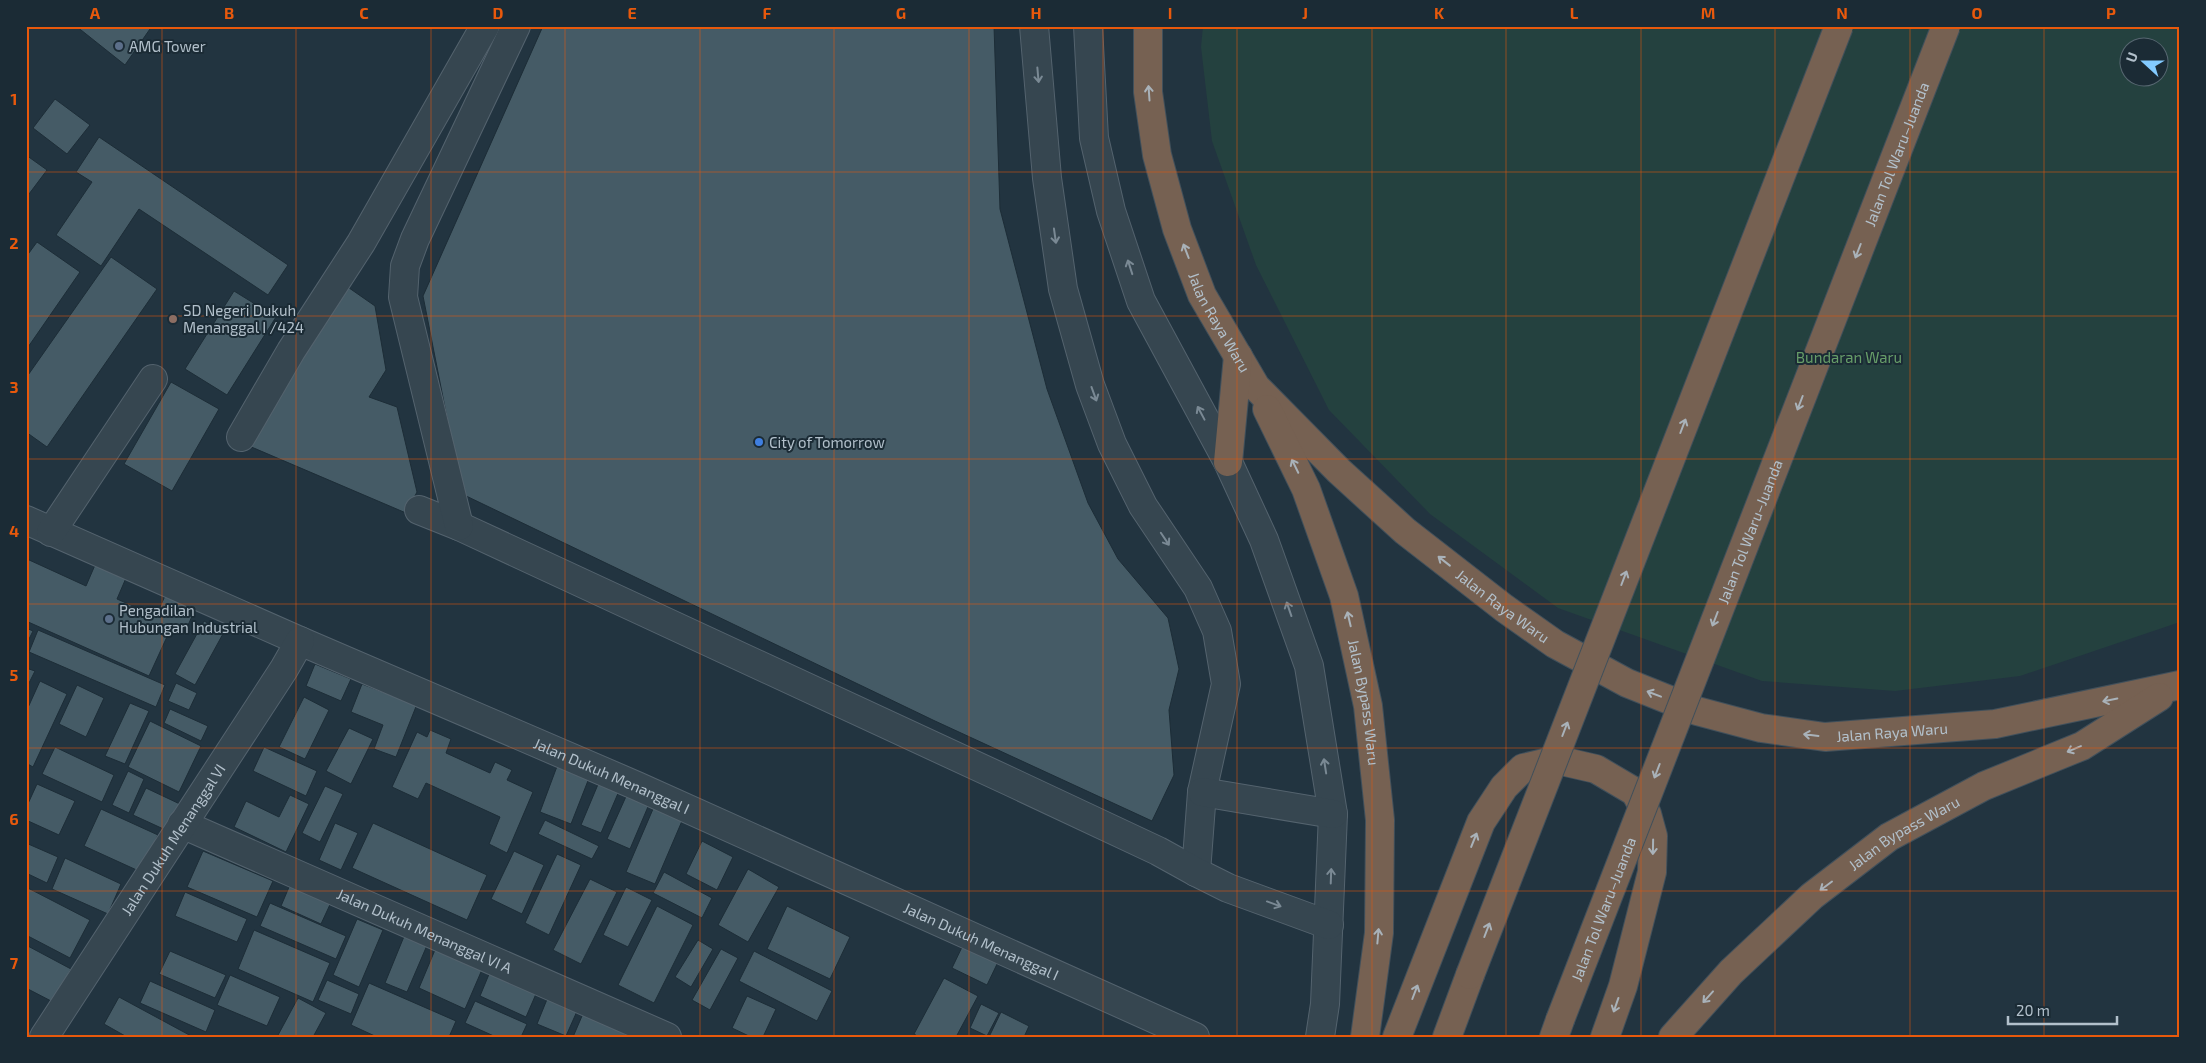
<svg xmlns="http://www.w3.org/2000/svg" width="2206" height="1063" font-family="'Exo 2',sans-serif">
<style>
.green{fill:#24413f;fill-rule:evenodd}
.building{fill:#455b66;stroke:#1d2d37}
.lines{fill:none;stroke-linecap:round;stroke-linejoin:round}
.minor-casing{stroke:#54636e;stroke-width:30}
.highway-casing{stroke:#41505b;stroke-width:30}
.minor{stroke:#364650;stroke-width:28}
.highway{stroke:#766152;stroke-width:28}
.highway-bridge-casing{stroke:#41505b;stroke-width:30;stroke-linecap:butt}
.highway-bridge{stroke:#766152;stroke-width:28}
.oneway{stroke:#7a8994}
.oneway2{stroke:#a9b2b9}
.grid{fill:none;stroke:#e8590c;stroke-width:1;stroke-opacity:0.55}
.service-dot{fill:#5c6f8a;stroke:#1b2b35;stroke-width:2}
.education-dot{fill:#8d6e63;stroke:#1b2b35;stroke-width:2}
.shop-dot{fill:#3f7fe0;stroke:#1b2b35;stroke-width:2}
.labels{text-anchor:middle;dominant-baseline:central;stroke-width:4;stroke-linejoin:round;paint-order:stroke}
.poi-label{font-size:15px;fill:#b2c0cb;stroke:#1b2b35;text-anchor:start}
.street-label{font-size:15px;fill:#b2c0cb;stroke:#1b2b35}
.park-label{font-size:15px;fill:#679e69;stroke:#1b2b35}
.neatline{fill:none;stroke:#e8590c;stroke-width:2}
.grid-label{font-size:16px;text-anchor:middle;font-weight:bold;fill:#e8590c}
</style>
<rect width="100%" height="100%" fill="#223440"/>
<path class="green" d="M1203,26h977v596l-160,54 -125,15 -133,-10 -204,-73 -128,-94 -101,-104 -73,-145 -44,-124 -11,-94zM2128,48h30v30h-30z"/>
<path class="building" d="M76,26h76l-27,39z
M543,26h451l6,183 47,180 41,114 30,56 50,59 11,51 -10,41 5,65 -22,46 -217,-100 -473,-227 -39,-198z
M55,99l35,26 -23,29 -34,-26z
M99,137l189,128 -20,30 -129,-86 -38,57 -45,-31 36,-53 -16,-10z
M26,155l21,15 -21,28z
M37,242l43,30 -54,78v-93z
M111,257l46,32 -110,158 -21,-15v-54z
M342,283l33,23 11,64 -17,27 28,10 20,85 -11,21 -164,-70z
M234,291l42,26 -49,78 -42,-26z
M171,382l48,27 -47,82 -48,-27z
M27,559l59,27 9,-21 31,13 -9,21 39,17 13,-29 30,14 -15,33 -13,-6 -22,48 -123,-55z
M204,621l20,11 -29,53 -20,-11z
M26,628l7,3 -7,14z
M38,630l127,55 -9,22 -127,-55z
M315,664l36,15 -10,22 -35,-15z
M26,668l9,3 -9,18z
M40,681l27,13 -34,73 -7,-4v-51z
M176,683l21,10 -8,17 -21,-9z
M362,684l34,13 23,2 -23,58 -22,-8 9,-24 -32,-13z
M77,685l27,13 -18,39 -27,-13z
M304,697l25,13 -24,49 -26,-12z
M130,703l19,8 -24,53 -20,-8z
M170,709l38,17 -7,15 -37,-18z
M150,721l51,25 -22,46 -51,-25z
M349,728l24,11 -22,45 -25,-13z
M430,730l21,9 -5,14 44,20 5,-11 17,8 -5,10 26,12 -26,61 -18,-9 11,-27 -74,-34 -8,16 -26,-12 25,-55 10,5z
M55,747l59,28 -12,27 -60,-28z
M264,747l53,24 -11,25 -53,-25z
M559,761l32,12 -20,51 -31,-12z
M128,771l16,8 -15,34 -17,-8z
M599,782l20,9 -18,42 -20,-8z
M37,784l38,17 -16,34 -33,-15v-12z
M325,786l18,8 -23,48 -18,-9z
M146,788l36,17 -12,27 -37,-17z
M628,792l22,10 -20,47 -23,-10z
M290,795l19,9 -23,48 -52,-25 12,-26 33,16z
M656,802l29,12 -30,70 -29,-12z
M101,809l57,26 -17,37 -57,-26z
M545,820l54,26 -7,13 -54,-25z
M335,823l23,10 -17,37 -22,-10z
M373,823l114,52 -20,45 -115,-52z
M702,841l31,16 -16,33 -31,-16z
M26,843l32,14 -11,26 -21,-10z
M203,851l70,30 -16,36 -70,-30z
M514,851l30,14 -22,49 -31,-15z
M557,854l24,11 -32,70 -24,-12z
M65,858l56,26 -13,30 -56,-25z
M748,869l31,18 -31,55 -30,-17z
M664,872l48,26 -10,20 -49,-25z
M590,879l27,13 -36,72 -28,-14z
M292,880l41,18 -12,26 -40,-18z
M26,887l64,33 -20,38 -44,-23z
M626,887l26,13 -24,47 -25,-12z
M185,892l62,27 -10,23 -62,-26z
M270,903l76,33 -10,23 -76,-33z
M657,906l36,19 -39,78 -36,-18z
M787,906l63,31 -20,42 -63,-30z
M357,919l26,11 -24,57 -26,-12z
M254,930l76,33 -17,39 -75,-33z
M405,934l23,9 -21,49 -22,-9z
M440,938l47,20 -22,51 -46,-21z
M698,940l15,9 -22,38 -16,-10z
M26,945l45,24 -18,33 -27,-14z
M963,945l35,17 -11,23 -35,-17z
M721,949l17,9 -28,52 -18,-10z
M170,951l56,24 -11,23 -56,-24z
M754,951l78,40 -15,30 -78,-40z
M492,967l47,20 -13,30 -46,-21z
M230,975l50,22 -13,29 -50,-21z
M944,978l34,18 -22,41h-37l-5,-3z
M327,980l32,14 -8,20 -33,-14z
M150,981l65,29 -9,22 -66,-29z
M369,983l87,38 -7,16h-72l-26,-12z
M552,987l30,13 -16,36 -29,-12z
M747,996l29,13 -13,28h-12l-19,-9z
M119,997l74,40h-66l-23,-13z
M298,998l28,15 -13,24h-36z
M475,1001l52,23 -6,13h-25l-31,-14z
M981,1004l18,9 -12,23 -17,-8z
M585,1009l43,19 -4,9h-51z
M1001,1012l28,14 -5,11h-35z"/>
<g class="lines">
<defs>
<g id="minor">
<path d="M1034,26l13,152 16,111 27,96 22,59 31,62 55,82 19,43 9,53 -24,108 -6,80"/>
<path d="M1088,26l6,112 17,73 30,90 87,161 36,78 45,126 24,148 -8,190 -5,33"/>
<path d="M241,437l50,-86 70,-108 124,-217"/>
<path d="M419,510l40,16 552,256 147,69 38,21 32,16 101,37"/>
<path id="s1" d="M26,520l274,121 337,145 558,251"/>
<path d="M459,526l-56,-229 2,-31 10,-27 101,-213"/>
<path d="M51,532l102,-153"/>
<path d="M1202,792l131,22"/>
<path id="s2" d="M182,824l485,213"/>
<path id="s3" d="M44,1037l240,-368 16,-28"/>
</g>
<g id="highway">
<path id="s4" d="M1148,26v66l9,63 20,74 25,66 54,92 83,84 66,60 99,77 51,36 72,39 70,28 64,17 64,9 170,-13 185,-39"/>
<path id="s5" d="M1267,409l39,80 38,107 24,110 12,114 -1,113 -14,104"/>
<path d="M1228,462l10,-106"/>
<path d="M1397,1037l84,-215 23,-35 19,-19 34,-8 39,9 39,23 12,22 6,22 -1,36 -29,114 -18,51"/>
<path d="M1447,1037l23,-62"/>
<path d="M1554,1037l6,-17"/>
<path id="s6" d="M1673,1037l58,-65 81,-76 77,-59 95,-51 98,-40 77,-49"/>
</g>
</defs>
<use href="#minor" class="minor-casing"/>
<use href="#highway" class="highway-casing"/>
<use href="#minor" class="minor"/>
<use href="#highway" class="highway"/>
<defs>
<g id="highway-bridge">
<path d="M1470,975l369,-949"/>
<path id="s7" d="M1560,1020l386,-994"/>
</g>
</defs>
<use href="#highway-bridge" class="highway-bridge-casing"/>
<use href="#highway-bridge" class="highway-bridge"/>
</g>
<defs><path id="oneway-shaft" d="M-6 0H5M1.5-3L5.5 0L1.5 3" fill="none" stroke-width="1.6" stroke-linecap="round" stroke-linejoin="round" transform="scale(1.25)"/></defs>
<g class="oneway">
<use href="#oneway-shaft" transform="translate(1038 75) rotate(85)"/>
<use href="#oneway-shaft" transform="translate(1055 236) rotate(82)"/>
<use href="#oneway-shaft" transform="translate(1130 267) rotate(-108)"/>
<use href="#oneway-shaft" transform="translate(1094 394) rotate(70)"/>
<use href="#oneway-shaft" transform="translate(1201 413) rotate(-118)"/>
<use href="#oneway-shaft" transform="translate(1165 539) rotate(56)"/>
<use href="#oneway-shaft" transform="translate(1289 609) rotate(-109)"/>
<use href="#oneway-shaft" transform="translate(1325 766) rotate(-99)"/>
<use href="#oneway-shaft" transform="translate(1331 876) rotate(-88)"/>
<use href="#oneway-shaft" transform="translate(1274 904) rotate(20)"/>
</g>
<g class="oneway2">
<use href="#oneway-shaft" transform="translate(1149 93) rotate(-94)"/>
<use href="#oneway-shaft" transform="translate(1186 251) rotate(-111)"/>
<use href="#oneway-shaft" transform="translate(1858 251) rotate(111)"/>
<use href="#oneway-shaft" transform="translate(1800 403) rotate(111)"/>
<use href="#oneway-shaft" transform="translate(1683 426) rotate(-69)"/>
<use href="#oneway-shaft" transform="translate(1295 466) rotate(-116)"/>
<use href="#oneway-shaft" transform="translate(1444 561) rotate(-142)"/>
<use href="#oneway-shaft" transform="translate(1624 578) rotate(-69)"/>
<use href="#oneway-shaft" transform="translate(1349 619) rotate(-103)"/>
<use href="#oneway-shaft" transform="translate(1715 619) rotate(111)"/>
<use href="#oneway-shaft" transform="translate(1654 694) rotate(-159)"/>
<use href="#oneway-shaft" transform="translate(2110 700) rotate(168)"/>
<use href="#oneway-shaft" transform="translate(1565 729) rotate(-69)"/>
<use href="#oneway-shaft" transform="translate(1811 735) rotate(-173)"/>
<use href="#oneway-shaft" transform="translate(2074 749) rotate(157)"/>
<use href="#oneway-shaft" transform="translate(1657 771) rotate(111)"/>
<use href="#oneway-shaft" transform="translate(1474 840) rotate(-68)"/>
<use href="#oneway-shaft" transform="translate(1653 847) rotate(91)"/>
<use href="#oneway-shaft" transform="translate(1826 886) rotate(143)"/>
<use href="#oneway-shaft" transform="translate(1487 930) rotate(-69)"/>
<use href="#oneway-shaft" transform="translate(1378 936) rotate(-85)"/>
<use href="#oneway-shaft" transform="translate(1415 992) rotate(-69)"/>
<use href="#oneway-shaft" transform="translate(1708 997) rotate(132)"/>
<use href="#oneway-shaft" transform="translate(1616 1005) rotate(109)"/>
</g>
<path class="grid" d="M162,26v1011M296,26v1011M431,26v1011M565,26v1011M700,26v1011M834,26v1011M969,26v1011M1103,26v1011M1237,26v1011M1372,26v1011M1506,26v1011M1641,26v1011M1775,26v1011M1910,26v1011M2044,26v1011M26,172h2154M26,316h2154M26,459h2154M26,604h2154M26,748h2154M26,891h2154"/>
<g class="service-dot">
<circle cx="119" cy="46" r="5"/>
<circle cx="109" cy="619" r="5"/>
</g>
<circle class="education-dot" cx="173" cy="319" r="5"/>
<circle class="shop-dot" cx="759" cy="442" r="5"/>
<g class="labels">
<g class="poi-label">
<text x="129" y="46">AMG Tower</text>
<text x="183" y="310">SD Negeri Dukuh<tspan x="183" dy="17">Menanggal I /424</tspan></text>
<text x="769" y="442">City of Tomorrow</text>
<text x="119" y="610">Pengadilan<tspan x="119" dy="17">Hubungan Industrial</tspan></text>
</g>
<g class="street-label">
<text stroke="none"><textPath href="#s7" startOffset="929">Jalan Tol Waru–Juanda</textPath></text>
<text stroke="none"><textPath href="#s4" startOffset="309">Jalan Raya Waru</textPath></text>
<text stroke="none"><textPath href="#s7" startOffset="524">Jalan Tol Waru–Juanda</textPath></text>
<text stroke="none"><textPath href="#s4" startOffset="714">Jalan Raya Waru</textPath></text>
<text stroke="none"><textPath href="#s5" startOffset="311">Jalan Bypass Waru</textPath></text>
<text stroke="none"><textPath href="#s4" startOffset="1134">Jalan Raya Waru</textPath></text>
<text stroke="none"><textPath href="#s1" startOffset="639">Jalan Dukuh Menanggal I</textPath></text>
<text stroke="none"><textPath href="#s6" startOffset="310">Jalan Bypass Waru</textPath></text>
<text stroke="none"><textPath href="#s3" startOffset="236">Jalan Dukuh Menanggal VI</textPath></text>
<text stroke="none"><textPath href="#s7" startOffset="119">Jalan Tol Waru–Juanda</textPath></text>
<text stroke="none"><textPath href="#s2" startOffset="265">Jalan Dukuh Menanggal VI A</textPath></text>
<text stroke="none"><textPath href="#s1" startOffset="1044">Jalan Dukuh Menanggal I</textPath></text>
</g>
<g class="park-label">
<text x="1849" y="357">Bundaran Waru</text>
</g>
</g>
<rect width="2206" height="1063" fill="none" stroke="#1b2b35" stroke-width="55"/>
<g transform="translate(2144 62) rotate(291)"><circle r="24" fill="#1b2b35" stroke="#576771"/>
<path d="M0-4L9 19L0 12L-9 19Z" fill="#83cbff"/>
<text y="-8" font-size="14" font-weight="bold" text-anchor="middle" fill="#b2c0cb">U</text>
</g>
<path d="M2008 1016v8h109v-8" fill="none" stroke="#b2c0cb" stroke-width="2.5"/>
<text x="2016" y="1016" font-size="15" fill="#b2c0cb" stroke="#1b2b35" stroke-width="4" paint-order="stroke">20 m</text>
<rect x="28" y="28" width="2150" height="1008" class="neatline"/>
<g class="grid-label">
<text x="95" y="19">A</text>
<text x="229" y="19">B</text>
<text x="364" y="19">C</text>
<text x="498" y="19">D</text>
<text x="632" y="19">E</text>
<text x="767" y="19">F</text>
<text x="901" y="19">G</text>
<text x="1036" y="19">H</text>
<text x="1170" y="19">I</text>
<text x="1305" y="19">J</text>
<text x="1439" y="19">K</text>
<text x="1574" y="19">L</text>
<text x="1708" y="19">M</text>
<text x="1842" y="19">N</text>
<text x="1977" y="19">O</text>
<text x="2111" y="19">P</text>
<text x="14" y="105">1</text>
<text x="14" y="249">2</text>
<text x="14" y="393">3</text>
<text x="14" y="537">4</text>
<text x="14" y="681">5</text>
<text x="14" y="825">6</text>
<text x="14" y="969">7</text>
</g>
</svg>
